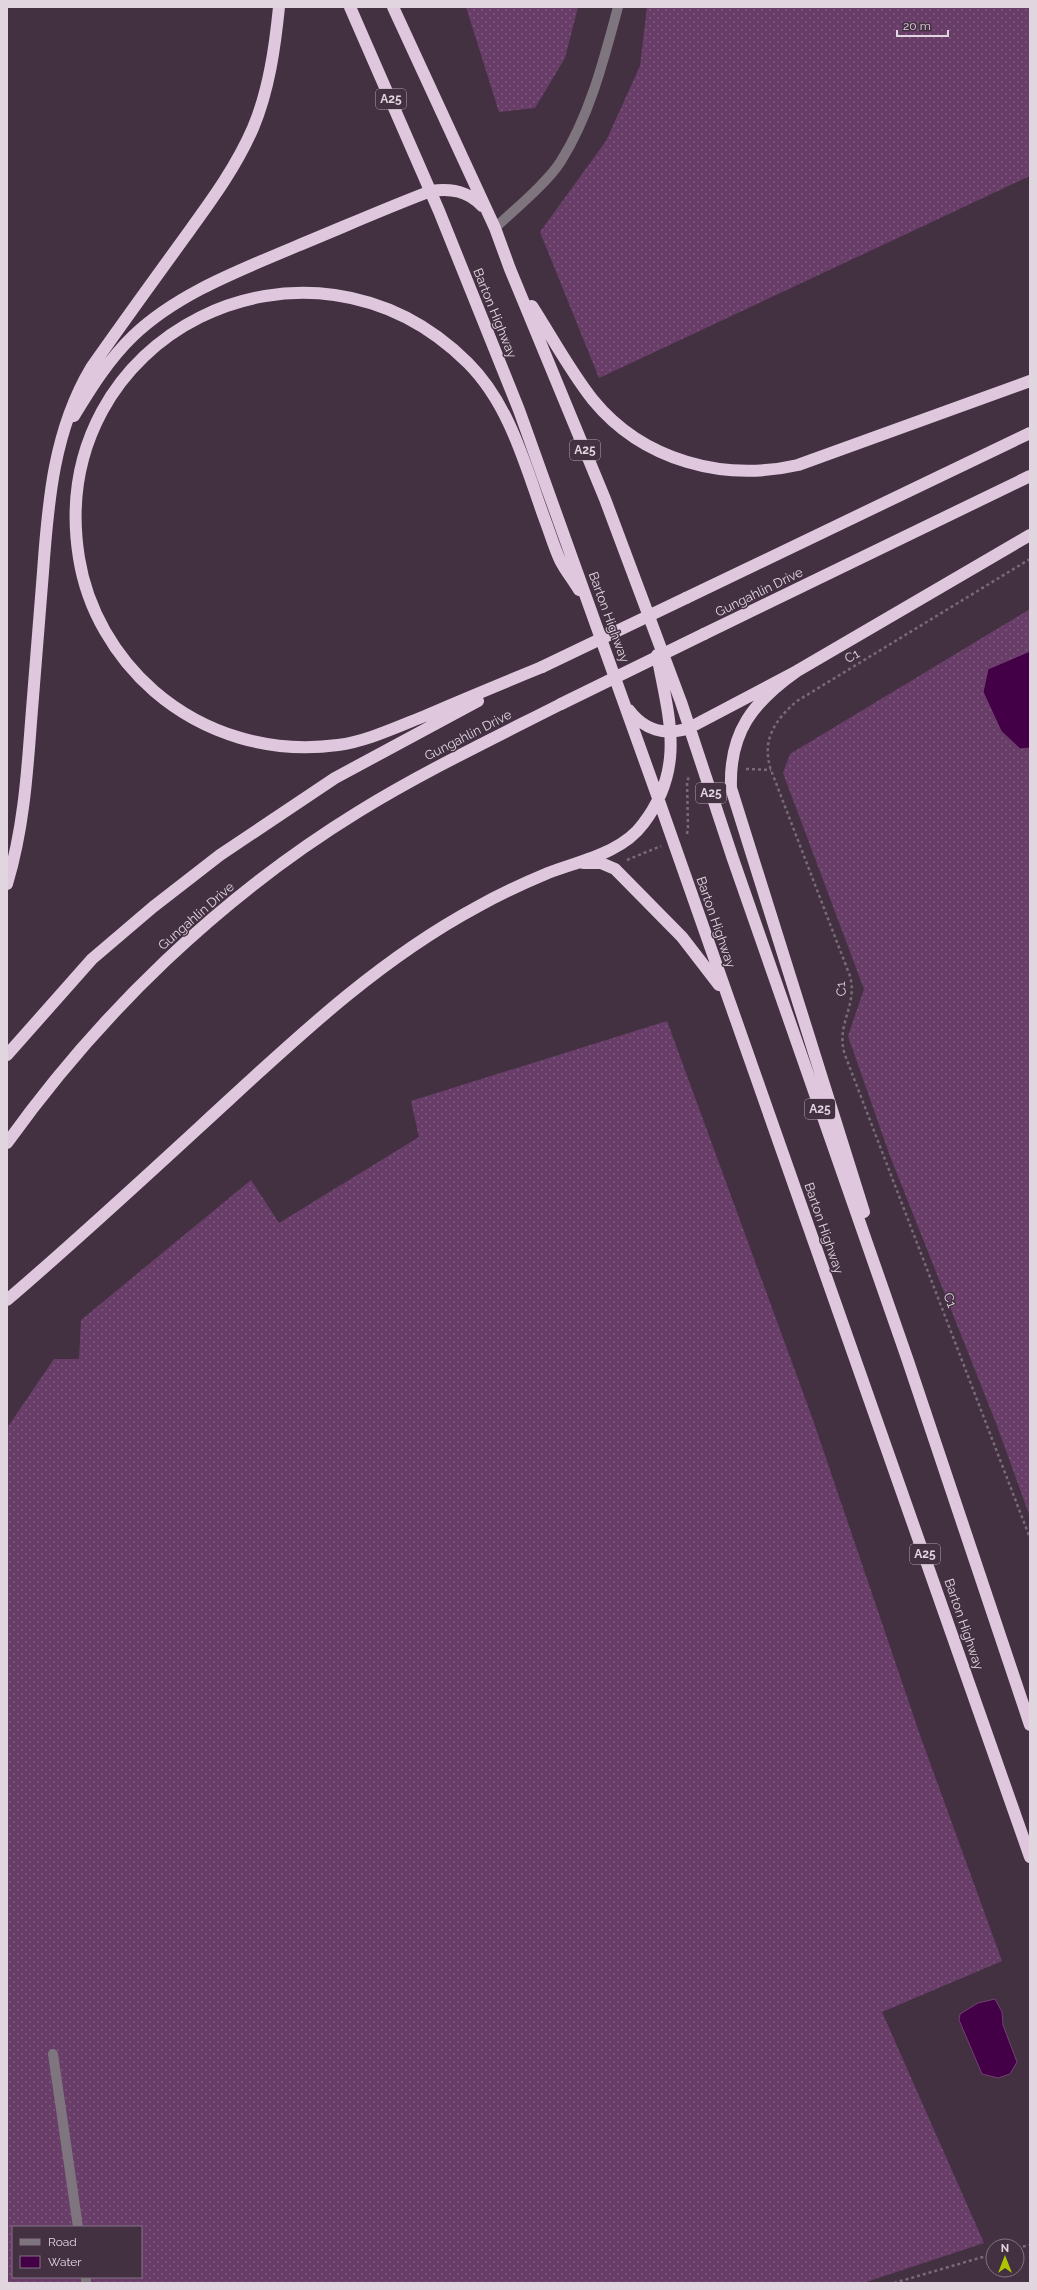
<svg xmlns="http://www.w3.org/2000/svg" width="1037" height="2290" font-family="Raleway,sans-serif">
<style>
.grass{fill:url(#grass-dots);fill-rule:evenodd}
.water{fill:#440046;stroke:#734074}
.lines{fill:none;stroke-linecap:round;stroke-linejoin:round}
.path{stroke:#7a6a79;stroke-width:2.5;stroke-dasharray:3 3;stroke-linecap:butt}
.minor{stroke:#7e757e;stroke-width:10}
.highway{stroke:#dfc8de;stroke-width:12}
.highway-bridge{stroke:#dfc8de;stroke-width:12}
.labels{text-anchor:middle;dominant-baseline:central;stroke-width:3;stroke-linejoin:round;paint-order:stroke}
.shield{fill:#433142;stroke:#b2a4b1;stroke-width:1}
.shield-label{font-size:12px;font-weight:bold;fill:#e1d5e0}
.street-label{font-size:13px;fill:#e1d5e0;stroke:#433142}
</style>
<defs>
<pattern id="grass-dots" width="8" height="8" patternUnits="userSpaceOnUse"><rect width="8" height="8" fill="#683d68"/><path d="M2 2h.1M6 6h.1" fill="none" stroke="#7d587d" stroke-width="1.8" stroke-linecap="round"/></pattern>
</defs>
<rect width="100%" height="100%" fill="#433142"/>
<path class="grass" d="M466,7h112l-13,51 -30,50 -36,4z
M647,7h383v169l-431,202 -59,-146 66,-91 34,-75z
M1030,609v908l-34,-94 -106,-267 -42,-120 16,-47 -81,-216 7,-19z
M667,1021l146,399 108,318 81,223 -120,51 102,231 -121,40h-856v-855l47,-69h25l2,-39 170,-140 28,43 140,-86 -8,-36zM13,2227h128v50h-128z"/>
<path class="water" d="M1030,651v97l-10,1 -19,-18 -18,-39 5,-23z
M995,1999l7,13 1,13 14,37 -7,12 -12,4 -16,-4 -23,-54 1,-6 18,-11z"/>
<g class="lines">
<path class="path" d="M1030,559l-233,142c-22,19 -36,39 -26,69l79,206c8,31 -15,48 -5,79l185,483
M746,769l25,1
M687,834l1,-7 -1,-46 3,-6
M627,860l34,-14
M1017,2248l13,-3
M894,2283l99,-29"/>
<path class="minor" d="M495,228c19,-18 53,-46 66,-67 29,-46 43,-102 57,-154
M53,2054l25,173
M86,2277v6"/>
<path class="highway" d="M350,7l89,204 80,199 139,388 372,1059
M393,7l102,221 15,41 95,230 76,203 52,157 174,499 123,367
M532,306c20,31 38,65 61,94 50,61 131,82 205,65l232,-84
M74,416c17,-28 35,-57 59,-80 45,-43 108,-66 164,-90 44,-18 89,-38 134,-55 20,-3 37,0 51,15
M686,598l344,-165
M704,634l326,-158
M542,667c-39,16 -78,32 -117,49 -29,11 -57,25 -87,29 -67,9 -133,-10 -184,-54 -39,-34 -67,-82 -75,-133 -36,-223 229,-354 389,-195 42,42 57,102 77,157 5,13 9,27 15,40 5,10 13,20 19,30
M797,671c-44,31 -68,61 -66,117l133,424
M629,710c15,20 36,26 60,18l108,-57 233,-136
M583,863h18l14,6 67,68 37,48
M7,884c16,-53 20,-107 24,-162 4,-50 8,-100 12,-150 5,-71 11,-142 48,-204 28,-40 57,-80 86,-120 28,-39 57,-76 76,-120 16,-38 22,-81 26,-121
M7,1055l85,-96 61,-52 67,-52 115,-77 143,-77
M7,1143c94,-131 213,-246 351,-331 65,-40 134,-73 203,-108
M7,1300c76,-65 149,-133 223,-201 77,-71 154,-142 247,-192 23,-13 47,-24 71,-34 31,-12 74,-20 95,-49 43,-56 26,-106 14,-169"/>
<path class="highway-bridge" d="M542,667l144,-69
M561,704l143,-70"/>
</g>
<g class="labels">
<g class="shield">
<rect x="376" y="89" width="30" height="20" rx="3"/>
<rect x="570" y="440" width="30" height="20" rx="3"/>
<rect x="696" y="783" width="30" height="20" rx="3"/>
<rect x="805" y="1099" width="30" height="20" rx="3"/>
<rect x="910" y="1544" width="30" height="20" rx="3"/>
</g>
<g class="shield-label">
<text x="391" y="99">A25</text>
<text x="585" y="450">A25</text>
<text x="711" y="793">A25</text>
<text x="820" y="1109">A25</text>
<text x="925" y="1554">A25</text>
</g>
<g class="street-label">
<text transform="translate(495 313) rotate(68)">Barton Highway</text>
<text transform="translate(759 592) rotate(-26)">Gungahlin Drive</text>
<text transform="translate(609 617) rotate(70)">Barton Highway</text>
<text transform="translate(852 656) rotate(-31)">C1</text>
<text transform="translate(468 735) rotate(-27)">Gungahlin Drive</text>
<text transform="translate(196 916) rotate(-41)">Gungahlin Drive</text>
<text transform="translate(716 922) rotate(71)">Barton Highway</text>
<text transform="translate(841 989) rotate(-94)">C1</text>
<text transform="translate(824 1228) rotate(71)">Barton Highway</text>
<text transform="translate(950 1300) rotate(69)">C1</text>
<text transform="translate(964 1624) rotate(71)">Barton Highway</text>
</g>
</g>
<rect width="1037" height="2290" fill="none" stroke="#e1d5e0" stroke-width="16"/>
<rect x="12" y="2226" width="130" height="52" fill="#433142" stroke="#827381"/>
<rect x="20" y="2239" width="20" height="6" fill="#7e757e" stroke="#827381"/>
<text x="48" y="2246" font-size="12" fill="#e1d5e0">Road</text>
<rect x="20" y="2256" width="20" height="12" fill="#440046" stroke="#827381"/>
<text x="48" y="2266" font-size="12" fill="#e1d5e0">Water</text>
<g transform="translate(1005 2258)"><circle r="19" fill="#433142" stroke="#827381"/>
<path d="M0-3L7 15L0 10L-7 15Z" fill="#b0c500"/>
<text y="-6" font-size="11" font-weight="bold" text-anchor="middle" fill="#e1d5e0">N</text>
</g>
<path d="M897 30v6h51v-6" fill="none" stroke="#e1d5e0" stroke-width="2"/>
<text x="903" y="30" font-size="12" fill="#e1d5e0" stroke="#433142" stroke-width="3" paint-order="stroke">20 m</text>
</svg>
